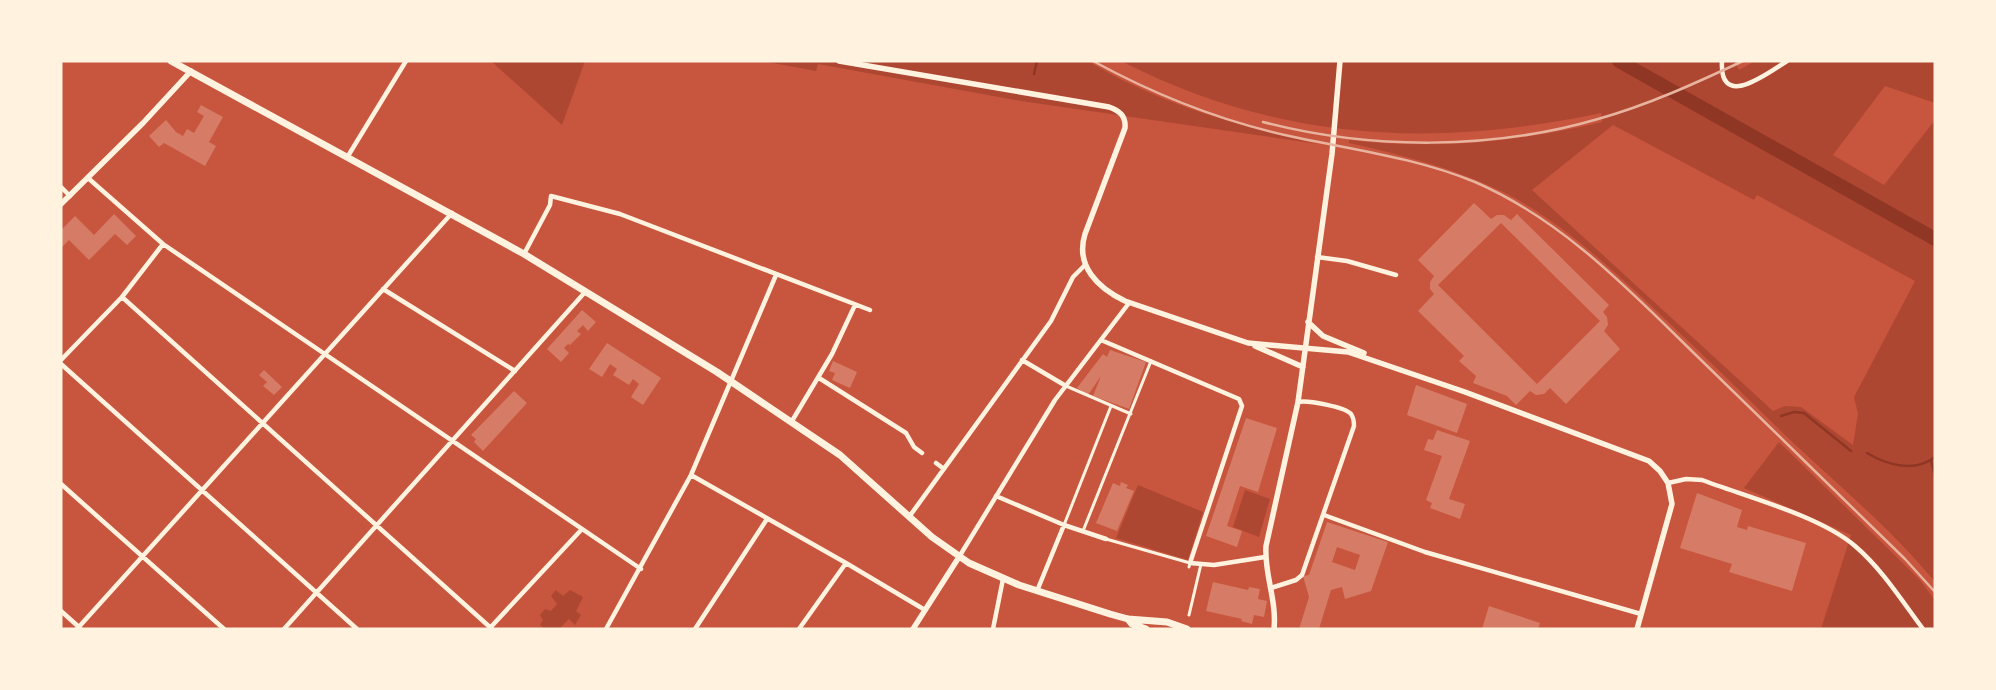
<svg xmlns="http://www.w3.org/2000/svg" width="1996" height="690" font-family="'Exo 2',sans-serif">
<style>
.green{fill:#ae4732;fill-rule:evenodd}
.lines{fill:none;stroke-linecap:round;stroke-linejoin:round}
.stream{stroke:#8f3625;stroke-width:2.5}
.river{stroke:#8f3625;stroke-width:14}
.building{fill:#d67c66;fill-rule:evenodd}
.pedestrian{stroke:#fff3e0;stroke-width:3}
.minor{stroke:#fff3e0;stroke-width:4.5}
.tertiary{stroke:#fff3e0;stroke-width:5.5}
.primary{stroke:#fff3e0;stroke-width:7}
.rail{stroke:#e9b49f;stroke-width:2.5}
</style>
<rect width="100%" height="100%" fill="#c8553d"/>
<path class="green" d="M491,61h94l-23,64z
M762,61h326c71,43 150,65 230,83l-297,-43 -203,-37 -2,7z
M1121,61h616l-2,1 4,8 16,-9h180v42l-50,-17 -52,69 51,30 51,-65v462c-44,-54 -101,-100 -151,-148 -45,-44 -89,-87 -134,-129 -45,-42 -91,-85 -147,-113 -49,-24 -101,-37 -154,-49v-3c86,10 169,2 253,-18l-1,-9c-170,36 -323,28 -480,-52zM1613,125l141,75 3,-5 158,86 -61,116 4,17 -5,31 -52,-38 -16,-1 -12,5 -241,-221z
M1779,442l140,137 16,21v29h-114l30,-94 -107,-47z
M1138,485l65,27 -15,48 -72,-22z
M1245,490l25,9 -11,38 -26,-10z
M556,590l7,6 7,-6 13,7 -7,14 5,4 -6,10 -6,-6 -10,10h-14l-5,-4 3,-5 -3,-5 5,-6 6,2 6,-7 -6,-8z"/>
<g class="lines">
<path class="stream" d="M1034,74l3,-13
M1781,416l13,-4 10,1 47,38
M1867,453c20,12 47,20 68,4
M1931,460l4,17"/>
<path class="river" d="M1619,61l316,178"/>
</g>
<path class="building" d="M201,105l22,12 -14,25 7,4 -11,20 -41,-23 -5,4 -10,-11 17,-16 10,12 7,4 4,-7 7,4 10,-17 -7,-4z
M1474,203l17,16 6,-4h7l7,5 6,-6 92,91 -6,7 4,5 1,8 -4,6 16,18 -54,55 -16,-16 -6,6 -8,1 -6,-4 -14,14 -9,-9 -34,-13 3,-7 -17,-15 5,-5 -46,-45 16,-17 -4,-5v-7l4,-6 -16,-16zM1501,223l99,98 -63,63 -99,-99z
M114,214l22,22 -9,9 -12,-11 -26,26 -20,-20 -8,8v-18l14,-14 19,19z
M582,310l14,12 -8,9 -5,-6 -6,6 4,3 -11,11 -2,-1 -4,4 5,5 -8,9 -14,-13z
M607,343l54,35 -18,27 -12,-8 8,-13 -6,-5 -4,6 -16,-10 4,-6 -7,-5 -8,13 -13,-8z
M1110,350l36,12 -17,47 -36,-13 8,-20 -13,19 -11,-7 26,-34 4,3z
M833,361l24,11 -7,16 -18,-8 3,-7 -6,-2z
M264,370l18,17 -8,8 -11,-9 4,-4 -8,-7z
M1416,385l51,19 -10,29 -50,-18z
M514,391l13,12 -44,48 -9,-9 2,-3 -5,-4z
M1246,418l31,10 -19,64 -18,-6 -13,40 15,5 -5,16 -31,-11z
M1437,430l33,11 -21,58 16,5 -5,15 -30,-11 2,-5 -6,-3 16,-44 -18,-6 4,-11 5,1z
M1121,482l7,3 -2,3 8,3 -17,40 -21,-8 17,-40 7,3z
M1697,493l45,17 -5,17 10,3 1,-4 58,17 -14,48 -63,-19 3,-8 -52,-16z
M1327,522l61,20 -17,49 -26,8 -3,-12 -11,3 -12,39h-20l10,-32 -6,-21 6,-1zM1337,547l23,8 -5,15 -23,-8z
M1213,582l35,8 1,-3 11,2 -2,10 9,2 -3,16 -10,-2 -2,9 -11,-3 1,-2 -36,-8z
M1489,606l51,17 -2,6h-56z"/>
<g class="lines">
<path class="pedestrian" d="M1066,386l65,28
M1064,525l47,-119
M1083,531l68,-170
M1106,539l84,24 -1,4
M1189,615l12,-51"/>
<path class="minor" d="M1722,61c-3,50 46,12 65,0
M348,156l58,-95
M88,178l75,66 478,325
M61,187l9,9
M524,254l26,-49 1,-9 69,18 250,96
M1317,257l30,4 49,14
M383,289l132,82
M122,297l370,332
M1101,340l138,59 3,7 -52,157 24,2 51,-8
M61,360l61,-63 41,-53
M1022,360l44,26
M61,364l296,265
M819,378l87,55 8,14 8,6
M792,421l40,-67 23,-49
M936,463l8,6
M691,475l155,88 79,47
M1668,483l18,-4 16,1c45,17 118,36 153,66 27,23 47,55 68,83
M61,484l163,145
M996,496l68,29 42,14
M1324,515l101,37 216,62
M909,517l142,-196 22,-44 12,-12
M959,557l96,-157 74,-97
M1271,588l25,-8 6,-5 52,-149c0,-4 0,-8 -3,-12 -6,-7 -43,-14 -53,-12
M1037,591l27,-66
M61,611l19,17
M77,629l375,-416
M284,629l302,-338
M489,629l93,-100
M606,629l85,-154 85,-200
M695,629l72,-110
M799,629l47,-66
M993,629l10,-50"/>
<path class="tertiary" d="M839,61l270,46c11,4 17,9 16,21l-40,106c-10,32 13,54 40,67l123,42 100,9 117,40 184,69 11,10 8,12 4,21 -35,125
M61,204l82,-81 48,-52
M1308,322l15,14 41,17
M1255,346l48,21
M913,629l46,-72
M1274,629c3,-29 -10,-55 -8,-83l32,-144 34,-248 8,-93"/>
<path class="primary" d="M171,61l353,193 193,118 123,83 92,82 37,26 50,22 91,29 18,5 39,3 20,7
M1128,619l4,5 14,5"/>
<path class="rail" d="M1093,61c64,35 130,61 201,76 61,13 123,21 181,45 90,39 157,111 226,178 68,66 136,133 204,199l30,33
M1263,122c107,28 229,28 335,-3 50,-14 98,-36 145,-58"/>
</g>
<rect width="1996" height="690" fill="none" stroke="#fff3e0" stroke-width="125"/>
</svg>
